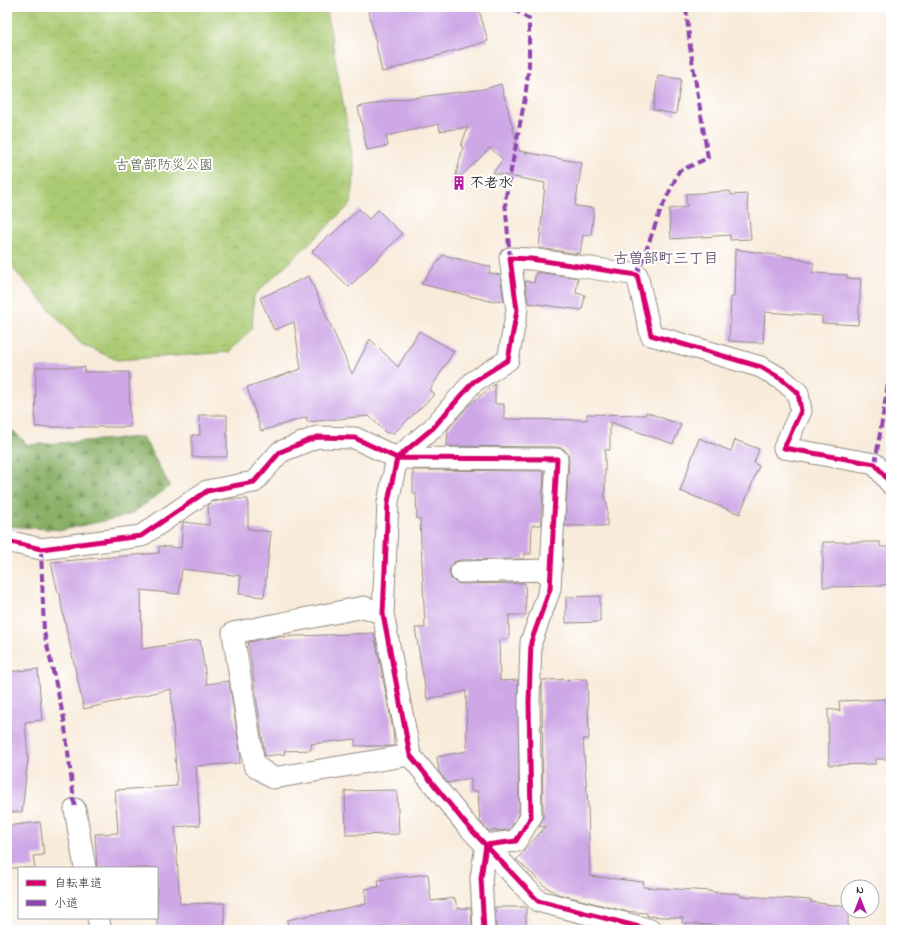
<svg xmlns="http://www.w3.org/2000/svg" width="898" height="937" font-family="'Indie Flower','Klee One',sans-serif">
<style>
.forest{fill:url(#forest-firs);stroke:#5a6d48}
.park{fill:url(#park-crowns);stroke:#6b7b4f}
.building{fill:#cea7e6}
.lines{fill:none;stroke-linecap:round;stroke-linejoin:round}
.street-casing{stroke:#928b82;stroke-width:23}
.street{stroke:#fff;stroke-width:21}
.quiet{stroke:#8e44ad;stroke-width:4;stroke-dasharray:8 4;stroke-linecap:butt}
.cycleway-casing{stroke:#fff;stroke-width:8}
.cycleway{stroke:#d6006c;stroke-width:5}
.labels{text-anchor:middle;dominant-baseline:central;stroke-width:4;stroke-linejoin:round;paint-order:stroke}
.park-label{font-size:14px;fill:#515b41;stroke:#fff}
.poi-label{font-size:14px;font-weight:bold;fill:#2b2b2b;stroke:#fff;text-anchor:start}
.neighbourhood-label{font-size:15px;font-weight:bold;fill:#64566c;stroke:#fff}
</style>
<defs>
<pattern id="forest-firs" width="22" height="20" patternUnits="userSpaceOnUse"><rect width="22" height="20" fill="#88af65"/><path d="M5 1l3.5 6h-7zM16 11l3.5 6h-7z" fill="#6f8f53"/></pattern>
<pattern id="park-crowns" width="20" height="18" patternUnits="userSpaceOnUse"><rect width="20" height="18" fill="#abcb73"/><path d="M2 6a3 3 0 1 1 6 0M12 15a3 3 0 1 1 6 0" fill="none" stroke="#93ae64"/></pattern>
</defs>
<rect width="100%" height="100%" fill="#fff"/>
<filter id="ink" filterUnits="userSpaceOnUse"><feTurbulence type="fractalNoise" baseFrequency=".025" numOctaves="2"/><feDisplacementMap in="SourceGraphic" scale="8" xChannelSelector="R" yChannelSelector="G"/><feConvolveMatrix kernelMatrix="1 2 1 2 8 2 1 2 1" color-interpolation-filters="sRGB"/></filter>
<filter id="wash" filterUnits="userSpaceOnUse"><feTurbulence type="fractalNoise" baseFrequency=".012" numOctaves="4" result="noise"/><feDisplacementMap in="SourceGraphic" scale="16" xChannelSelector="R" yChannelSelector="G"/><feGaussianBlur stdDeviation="0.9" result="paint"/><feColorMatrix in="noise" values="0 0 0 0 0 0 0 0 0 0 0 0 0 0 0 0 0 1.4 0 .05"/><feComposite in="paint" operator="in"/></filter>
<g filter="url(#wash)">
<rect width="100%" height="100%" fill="#f8ebda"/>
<path class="forest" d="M7,425l21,20 115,-8 27,49 -40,29 -68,15 -55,-4z"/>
<path class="park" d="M7,7h319l29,163 -4,34 -97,91 -2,34 -23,23 -112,8 -36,-16 -74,-82z"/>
<g id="blocks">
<path class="building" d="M368,7h110l10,34 -106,31z
M658,76l23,3 -5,35 -23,-4z
M501,84l18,67 63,12 -7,43 19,2 -3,28 -8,-1 -3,19 -41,-6 6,-65 -52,-10 10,-14 -13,-11 -36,35 9,-36 -2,-1 7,-19 -28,4 -1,-7 -53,12 2,10 -21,4 -9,-43 37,-7 89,-11z
M730,191l2,4 15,-1 4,45 -21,1v-5l-59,4 -2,-30 18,-2 -1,-13z
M359,209l10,10 9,-9 24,24 -53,53 -37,-36 17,-16 1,1z
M735,249l54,8 25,6 -2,10 35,2v3l14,1 -3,46 -36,-2v-7l-57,-4 -2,31 -34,-2 2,-44h3z
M443,255l48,12 -2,6 11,2 4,26 -9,-1 -1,2 -73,-18z
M536,272l42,6 -2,15 9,2 -3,15 -54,-7 -3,-22 9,2z
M309,276l43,98 18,-35 28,28 21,-36 35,20 -24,39 5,4 -41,39h-8l-17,-17 -62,6v-5l-46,14 -14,-44 54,-18 -7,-47 -20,8 -14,-32z
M36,367h49l-1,5h45l1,55h-95z
M495,384v20h9v15l83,1v-6l58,1 1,-3 35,13 -8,19 -63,-22v28h-5v52h2v24h-42l4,-66 -1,-6 -4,-5 -7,-2 -110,-1 1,-17 23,-26z
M199,415h28v42h-35v-22h8z
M699,438l32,13 4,-11 24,9 -5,14 5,3 -19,48 -60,-23z
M413,470l131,1 -3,54h-9l-1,29h-7v5l-64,1 -6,2 -3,4 -2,6 2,7 4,3 6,2 64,-1 1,32h-17v24h-10l1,42 18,-1 1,134 -10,16 -20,1 -9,-9 -2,-31h-7v-13l-23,5 -9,-11 -2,-15 30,-6 -1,-60 -39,8 -12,-71h10l-5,-109h-3l-1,-26h-3z
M228,499h20v30l23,3 -7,65 -25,-3 2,-18 -59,-7 -3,25 -38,-4 1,59 58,-9 7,44 22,-3 12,76 -2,1 1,5 -44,3 4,59 -25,2 5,77 44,-1 1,27h-68v-62h-60l-2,-34 23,-1 -3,-43 62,-4 -6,-97 -87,20 -23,-105 -1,-12 -2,1 -7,-31 108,-9v-7l22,2 2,-26 26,3 -1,-20 4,-3z
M823,542h57v5h11v37l-10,1v1l-58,1z
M600,596v26l-34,1v-26z
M374,633l19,97 1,16h-39v-7l-44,5v6l-27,1 1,3 -20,2 -17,-114 27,-5z
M38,669l4,51 -17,2 3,36 -6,54h-15v-140z
M587,679l2,60h-6l5,67 2,70 54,6 -1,5 68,4v1l29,2v2l72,4 -1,2 37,5v23h-97v-2l-69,-5 1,-5 -36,-2v-3l-23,-2 -66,-17 -12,-7 -29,-27h-1l30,-34 -7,1 4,-10 -1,-137z
M886,699l3,60h-13v5l-47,1 -1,-56 12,2 -1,-10z
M397,790l2,44 -53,1 -1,-44z
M40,822l4,33 -11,1 2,12h-28v-42z
M428,874l3,27 24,-3 2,10h14l1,22h-64v-5l-44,5h-76l-1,-10 79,-16 -1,-15 14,-2 -1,-7z
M495,907h31v23h-30z"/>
</g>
</g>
<g filter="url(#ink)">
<use href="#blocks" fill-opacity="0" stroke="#928b82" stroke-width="1"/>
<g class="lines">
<defs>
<path id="street" d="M7,541l34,8 100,-13 66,-45 47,-9 26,-30 37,-15 38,1 42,20 160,1 -7,130 -19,53 -2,60 2,115 -15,24 -30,4 -5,33 3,52
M461,572l90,-2
M383,614l-19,-7 -131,26 21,132 19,13 137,-23
M75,809l10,59
M98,918l3,12
M651,930l-113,-29 -73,-78 -55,-68 -27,-141 5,-112 9,-44 36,-30 40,-46 35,-22 9,-50 -7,-52 21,1 106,16 14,60 110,32 22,13 15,13 3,18 -17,37 91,16 16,20"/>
</defs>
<use href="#street" class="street-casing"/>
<use href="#street" class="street"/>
<path class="quiet" d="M891,7v1
M510,258l-5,-57 20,-103 4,-33v-46l-19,-12
M637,275l23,-63 19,-41 29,-13 -18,-111 -4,-40
M875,464l14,-86 2,-28
M41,549l3,83 20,87 11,90"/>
<defs>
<path id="cycleway" d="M7,541l34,8 100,-13 66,-45 47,-9 26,-30 37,-15 38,1 42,20 160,1 -7,130 -19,53 -2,60 2,115 -15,24 -30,4 -5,33 3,52
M651,930l-113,-29 -73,-78 -55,-68 -27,-141 5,-112 9,-44 36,-30 40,-46 35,-22 9,-50 -7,-52 21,1 106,16 14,60 110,32 22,13 15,13 3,18 -17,37 91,16 16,20"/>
</defs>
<use href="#cycleway" class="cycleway-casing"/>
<use href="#cycleway" class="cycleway"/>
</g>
</g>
<defs>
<symbol id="building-bare" viewBox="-9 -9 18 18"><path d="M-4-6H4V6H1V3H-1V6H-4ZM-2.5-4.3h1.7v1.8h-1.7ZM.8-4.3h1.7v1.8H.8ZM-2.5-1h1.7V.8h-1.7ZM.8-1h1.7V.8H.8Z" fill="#b5179e" stroke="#fff" stroke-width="2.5" paint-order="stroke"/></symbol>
</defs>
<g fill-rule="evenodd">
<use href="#building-bare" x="449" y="173" width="20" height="20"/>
</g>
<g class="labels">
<g class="park-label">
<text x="164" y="165">古曽部防災公園</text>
</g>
<g class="poi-label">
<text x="470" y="183">不老水</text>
</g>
<g class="neighbourhood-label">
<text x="666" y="259">古曽部町三丁目</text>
</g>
</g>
<rect width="898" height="937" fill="none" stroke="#fff" stroke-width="24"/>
<rect x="18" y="867" width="140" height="52" fill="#ffffff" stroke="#aaaaaa"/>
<rect x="26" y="880" width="20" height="6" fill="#d6006c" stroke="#aaaaaa"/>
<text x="54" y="887" font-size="12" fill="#2b2b2b">自転車道</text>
<rect x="26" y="900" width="20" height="6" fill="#8e44ad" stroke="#aaaaaa"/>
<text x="54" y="907" font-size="12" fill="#2b2b2b">小道</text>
<g transform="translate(860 899)"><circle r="19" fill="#ffffff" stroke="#aaaaaa"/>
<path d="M0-3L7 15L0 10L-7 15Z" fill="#b5179e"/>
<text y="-6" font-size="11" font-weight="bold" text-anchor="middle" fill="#2b2b2b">N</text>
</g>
</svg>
